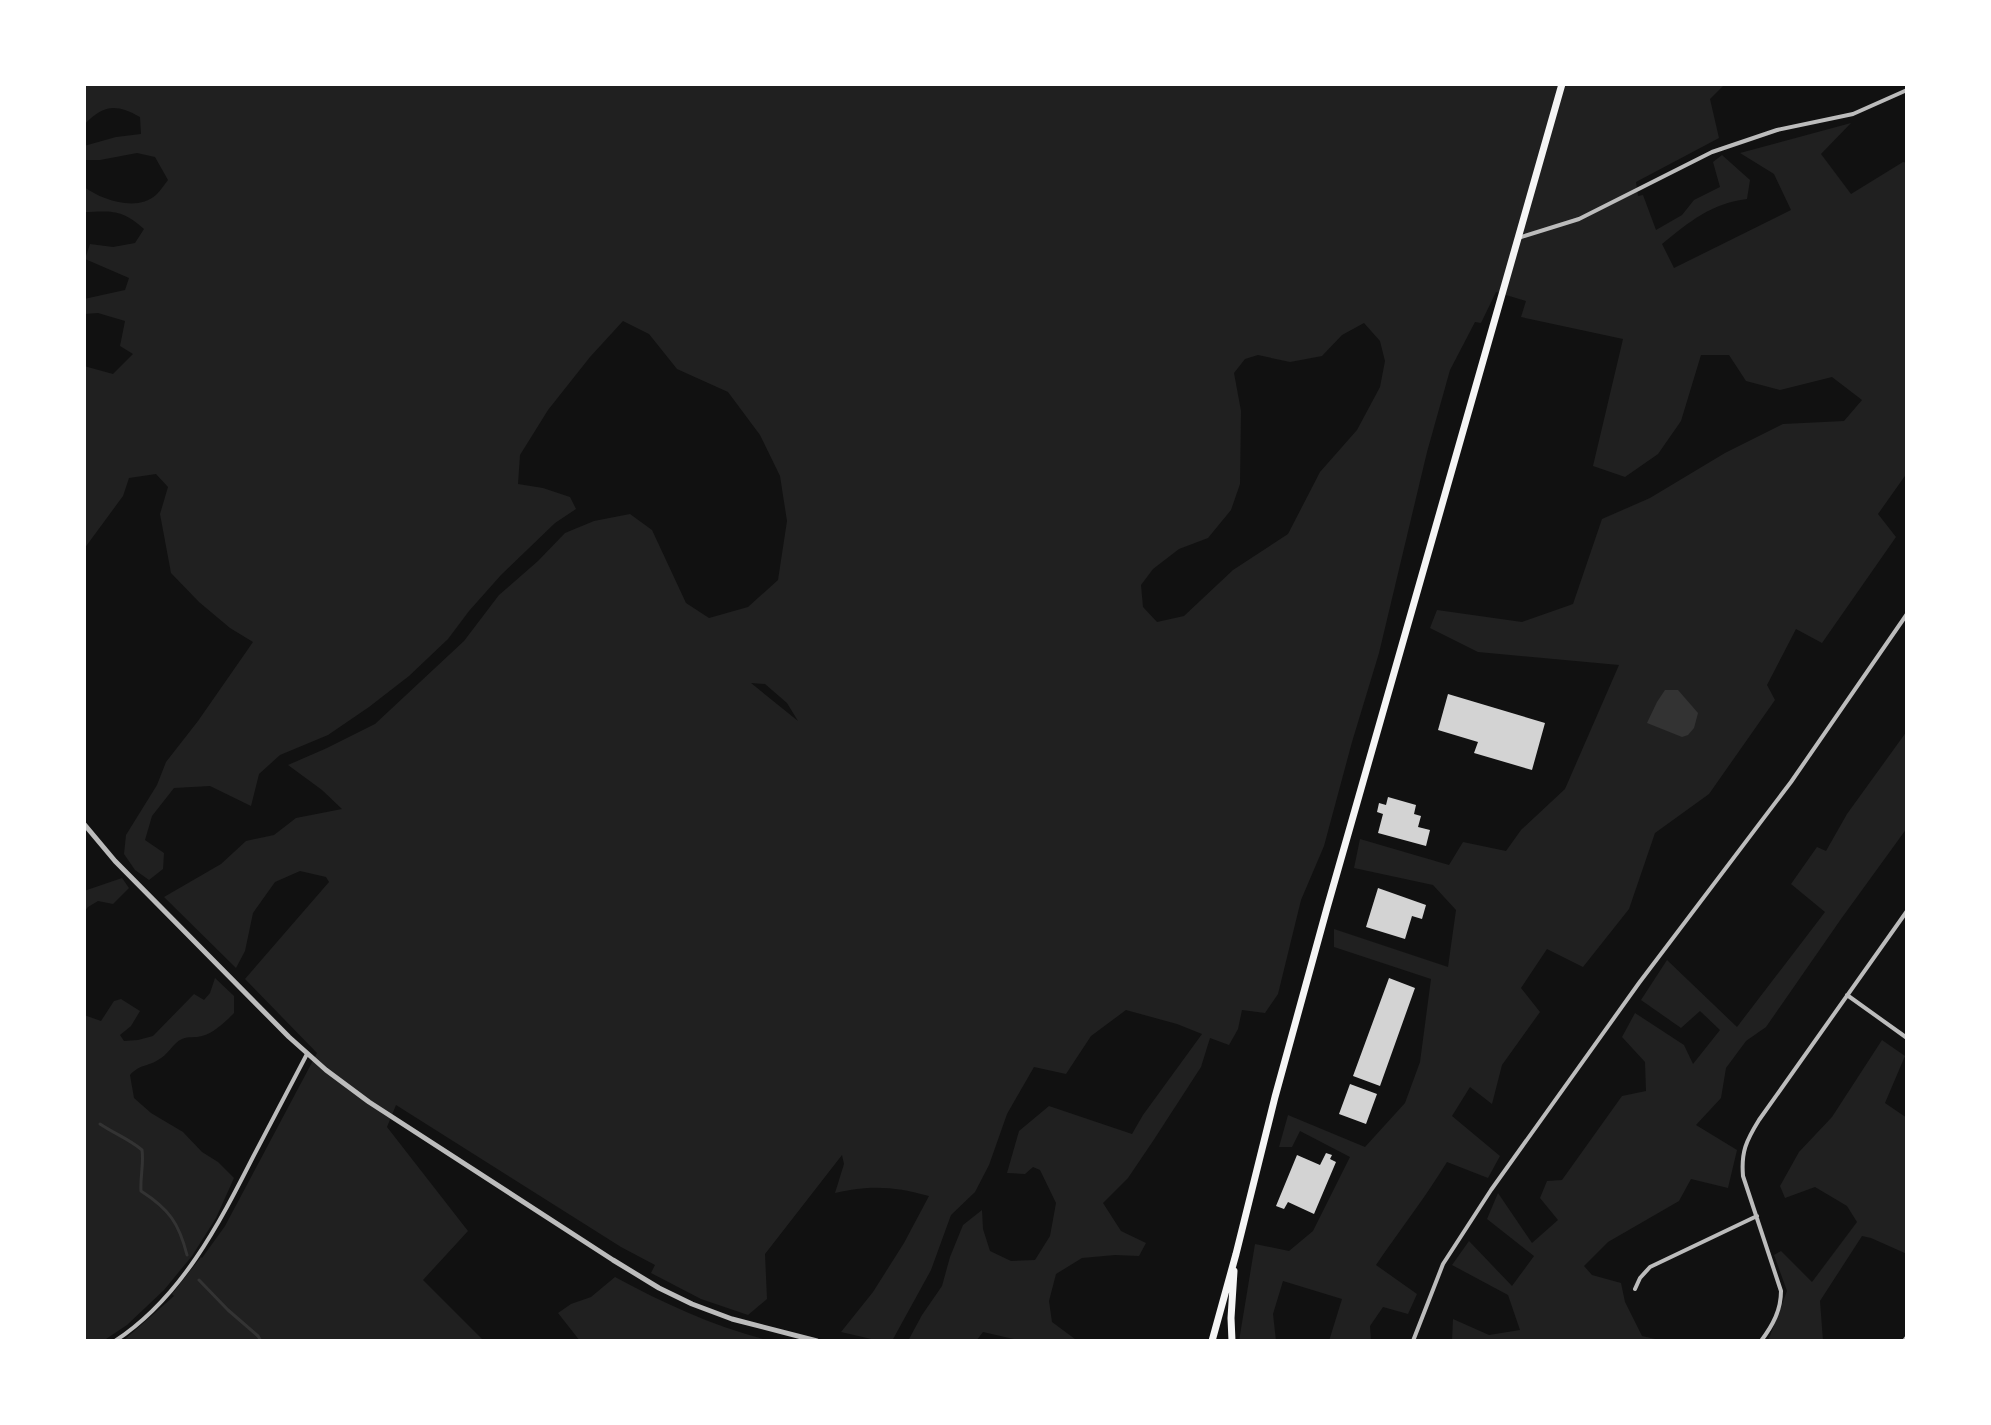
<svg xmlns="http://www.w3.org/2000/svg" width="1991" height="1425" font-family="'Exo 2',sans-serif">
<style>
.green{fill:#202020;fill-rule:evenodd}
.water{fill:#333}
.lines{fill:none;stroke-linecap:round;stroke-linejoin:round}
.stream{stroke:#333;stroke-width:3}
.building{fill:#d3d3d3}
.minor{stroke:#bcbcbc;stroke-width:4}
.tertiary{stroke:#bcbcbc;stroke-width:5}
.primary{stroke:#f5f5f5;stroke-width:7}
</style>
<rect width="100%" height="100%" fill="#111"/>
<path class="green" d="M84,84h1641l-15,15 9,39 -83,44 2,14 5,-1 13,35 26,-15 12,-15 26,-13 -7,-25 9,-7 28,25 -3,19c-35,4 -58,23 -85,45l12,24 117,-58 -17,-36 -34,-21 111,-30 -30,31 30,40 52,-32 4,1v310l-29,41 18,23 -74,106 -26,-14 -29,56 8,15 -66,94 -54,39 -26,76 -46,58 -36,-18 -26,39 19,24 -38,53 -10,39 -22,-17 -18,29 48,40 -12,22 -41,-16c-22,36 -48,69 -71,103l41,29 -9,20 -25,-7 -13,19 1,15h-42l13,-42 -59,-18 -10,33 3,27h-37l16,-97 34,7 24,-20 37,-74 -50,-26 -8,16h-13l9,-32 77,32 40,-44 15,-41 11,-83 -97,-32v-18l114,38 8,-57 -23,-25 -79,-17 6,-29 89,26 14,-23 43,9 15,-21 44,-41 54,-124 -141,-13 -48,-24 7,-18 85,12 51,-18 29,-85 48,-21 75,-45 58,-29 61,-3 18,-21 -30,-23 -52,13 -34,-9 -17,-26h-28l-20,66 -23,33 -33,23 -32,-11 30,-127 -102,-22 5,-16 -30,-9 -15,31 -6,-1 -25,48 -23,82 -48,201 -27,89 -28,104 -23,54 -23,94 -13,19 -23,-3 -4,19 -9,16 -19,-7 -9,29 -48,74 -25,37 -25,25 18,28 25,12 -7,13 -24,-1 -33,3 -26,16 -7,27 3,21 23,17 7,2h-60l-39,-9 -7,9h-68l14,-26 20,-29 8,-29 13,-32 19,-15 1,19 7,22 21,10 24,-1 15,-24 6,-33 -16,-33 -7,-3 -8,7 -18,-1 12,-42 30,-25 83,28 11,-19 59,-81 -25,-10 -51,-14 -35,26 -25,38 -32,-7 -27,47 -18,51 -14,27 -24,23 -20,55 -39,71h-12l-39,-9 32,-40 31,-49 25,-47c-35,-10 -59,-11 -94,-3l9,-29 -2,-9 -77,99 2,45 -19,16 -47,-16 -50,-26 4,-8 -34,-18 -225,-142 -9,22 81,104 -45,49 61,61h-361l51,-45 -2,-2 29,-37 1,1 23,-32 92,-173 -72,-74 84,-97 -3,-5 -26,-6 -25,11 -22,31 -8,38 -9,17 -72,-71 57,-33 25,-23 28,-6 22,-17 46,-9 -20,-19 -34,-25 39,-17 48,-24 89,-83 35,-46 39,-34 27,-28 29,-12 36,-7 22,16 34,73 23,15 39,-11 30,-27 9,-59 -7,-45 -20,-41 -32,-43 -51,-23 -28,-35 -26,-13 -33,36 -42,53 -28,45 -2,29 25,4 27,9 6,12 -21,14 -54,52 -32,36 -21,28 -39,37 -40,31 -41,28 -48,20 -21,19 -8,32 -41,-20 -36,2 -22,28 -7,24 19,13 -1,16 -14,11 -14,-10 -11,-16 2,-19 31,-50 9,-23 32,-41 55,-79 -23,-14 -31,-26 -28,-29 -11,-59 8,-27 -12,-13 -27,4 -6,18 -39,53v-183l29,8 20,-20 -13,-8 5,-25 -27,-8 -14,1v-15l41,-9 4,-12 -44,-19 5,-15 23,3 22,-4 9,-14c-22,-20 -32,-18 -60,-17v-25c18,13 53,25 72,8 4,-4 8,-10 12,-15l-13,-23 -18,-4 -37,7h-16v-14l32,-9 25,-3 -1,-17c-24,-13 -36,-13 -56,8zM1364,323l16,18 5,20 -5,26 -23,43 -37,42 -32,62 -55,36 -49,46 -27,6 -14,-15 -2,-22 12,-16 26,-20 29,-11 23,-28 9,-26 1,-73 -7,-38 11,-14 13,-4 32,7 32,-6 20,-21zM751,683l14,1 22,19 11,18z
M1907,731v97l-66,91 -75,108 -20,14 -20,27 -5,30 -25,27 41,25 -9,38 -37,-9 -12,22 -71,41 -24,24 8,9 29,8 4,19 17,34 22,5h-212l1,-22 36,16 31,-5 -12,-35 -56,-30 17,-24 43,45 22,-30 -47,-37 11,-26 34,50 26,-23 -18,-22 7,-17 15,-1 60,-84 24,-5 -1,-29 -23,-25 13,-24 49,32 9,19 27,-34 -20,-19 -19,17 -40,-28 26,-40 70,67 88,-115 -34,-28 26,-37 9,4 21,-37z
M122,878l7,10 -16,16 -15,-3 -10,6 -4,5v-21z
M215,978l19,18v17c-9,9 -20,20 -32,23 -7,2 -13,0 -20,3 -9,4 -14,16 -24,21 -11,7 -18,4 -28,15l4,23 17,15 32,19 19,20 16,10 16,16 -18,40 -24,38 -28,34 -37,35 -24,16h-19v-326l17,6 13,-20 7,-2 19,12 -9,15 -11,9 4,6 14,-1 15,-4 41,-42 10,6 6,-7z
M1882,1040l23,16 -20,47 22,15v136l-36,-16 -9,-2 -42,65 3,40h-55l19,-50 -13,-36 7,-4 31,31 45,-60 -10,-16 -32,-19 -30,11 -5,-12 19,-34 33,-35z
M615,1277c50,27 100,50 156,64h-191l-22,-28 13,-9 20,-7z"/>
<path class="water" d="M1665,690h13l20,23 -4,15 -6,7 -6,2 -35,-14 10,-21z"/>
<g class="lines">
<path class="stream" d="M100,1124c15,10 29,15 42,26 2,14 -2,27 -1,41 28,18 38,32 46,64
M199,1280l29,30 30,26 3,5"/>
</g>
<path class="building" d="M1448,694l97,29 -13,47 -58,-17 4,-11 -40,-12z
M1388,797l28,8 -2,9 7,2 -3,11 12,3 -4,16 -48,-13 5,-19 -6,-2 2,-9 7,2z
M1378,888l48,17 -4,14 -10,-3 -7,23 -39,-12z
M1389,978l26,10 -35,98 -27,-10z
M1350,1084l27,10 -11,30 -27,-10z
M1326,1153l6,2 -2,4 6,3 -22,52 -26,-12 -4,7 -8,-3 21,-51 23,10z"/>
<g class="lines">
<path class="minor" d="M1518,238l61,-19 133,-67 65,-22 76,-16 54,-24
M1847,995l60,43
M1635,1289l5,-11 10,-11 107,-51
M115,1341c66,-43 104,-117 138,-184 18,-35 36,-69 54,-103
M1413,1341l30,-77 48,-74 148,-207 152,-201 116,-168
M1761,1341c12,-16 20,-31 20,-50l-38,-115c-2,-24 3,-35 16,-56l148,-209
M1904,1341l3,-4"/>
<path class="tertiary" d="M84,824l31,37 174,176 37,33 43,32 244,158 46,28 33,16 40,15 85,22"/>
<path class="primary" d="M1212,1341l24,-87 39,-157 52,-189 235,-824
M1232,1341l-1,-23 3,-47"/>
</g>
<rect width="1991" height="1425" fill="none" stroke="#ffffff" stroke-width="172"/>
</svg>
